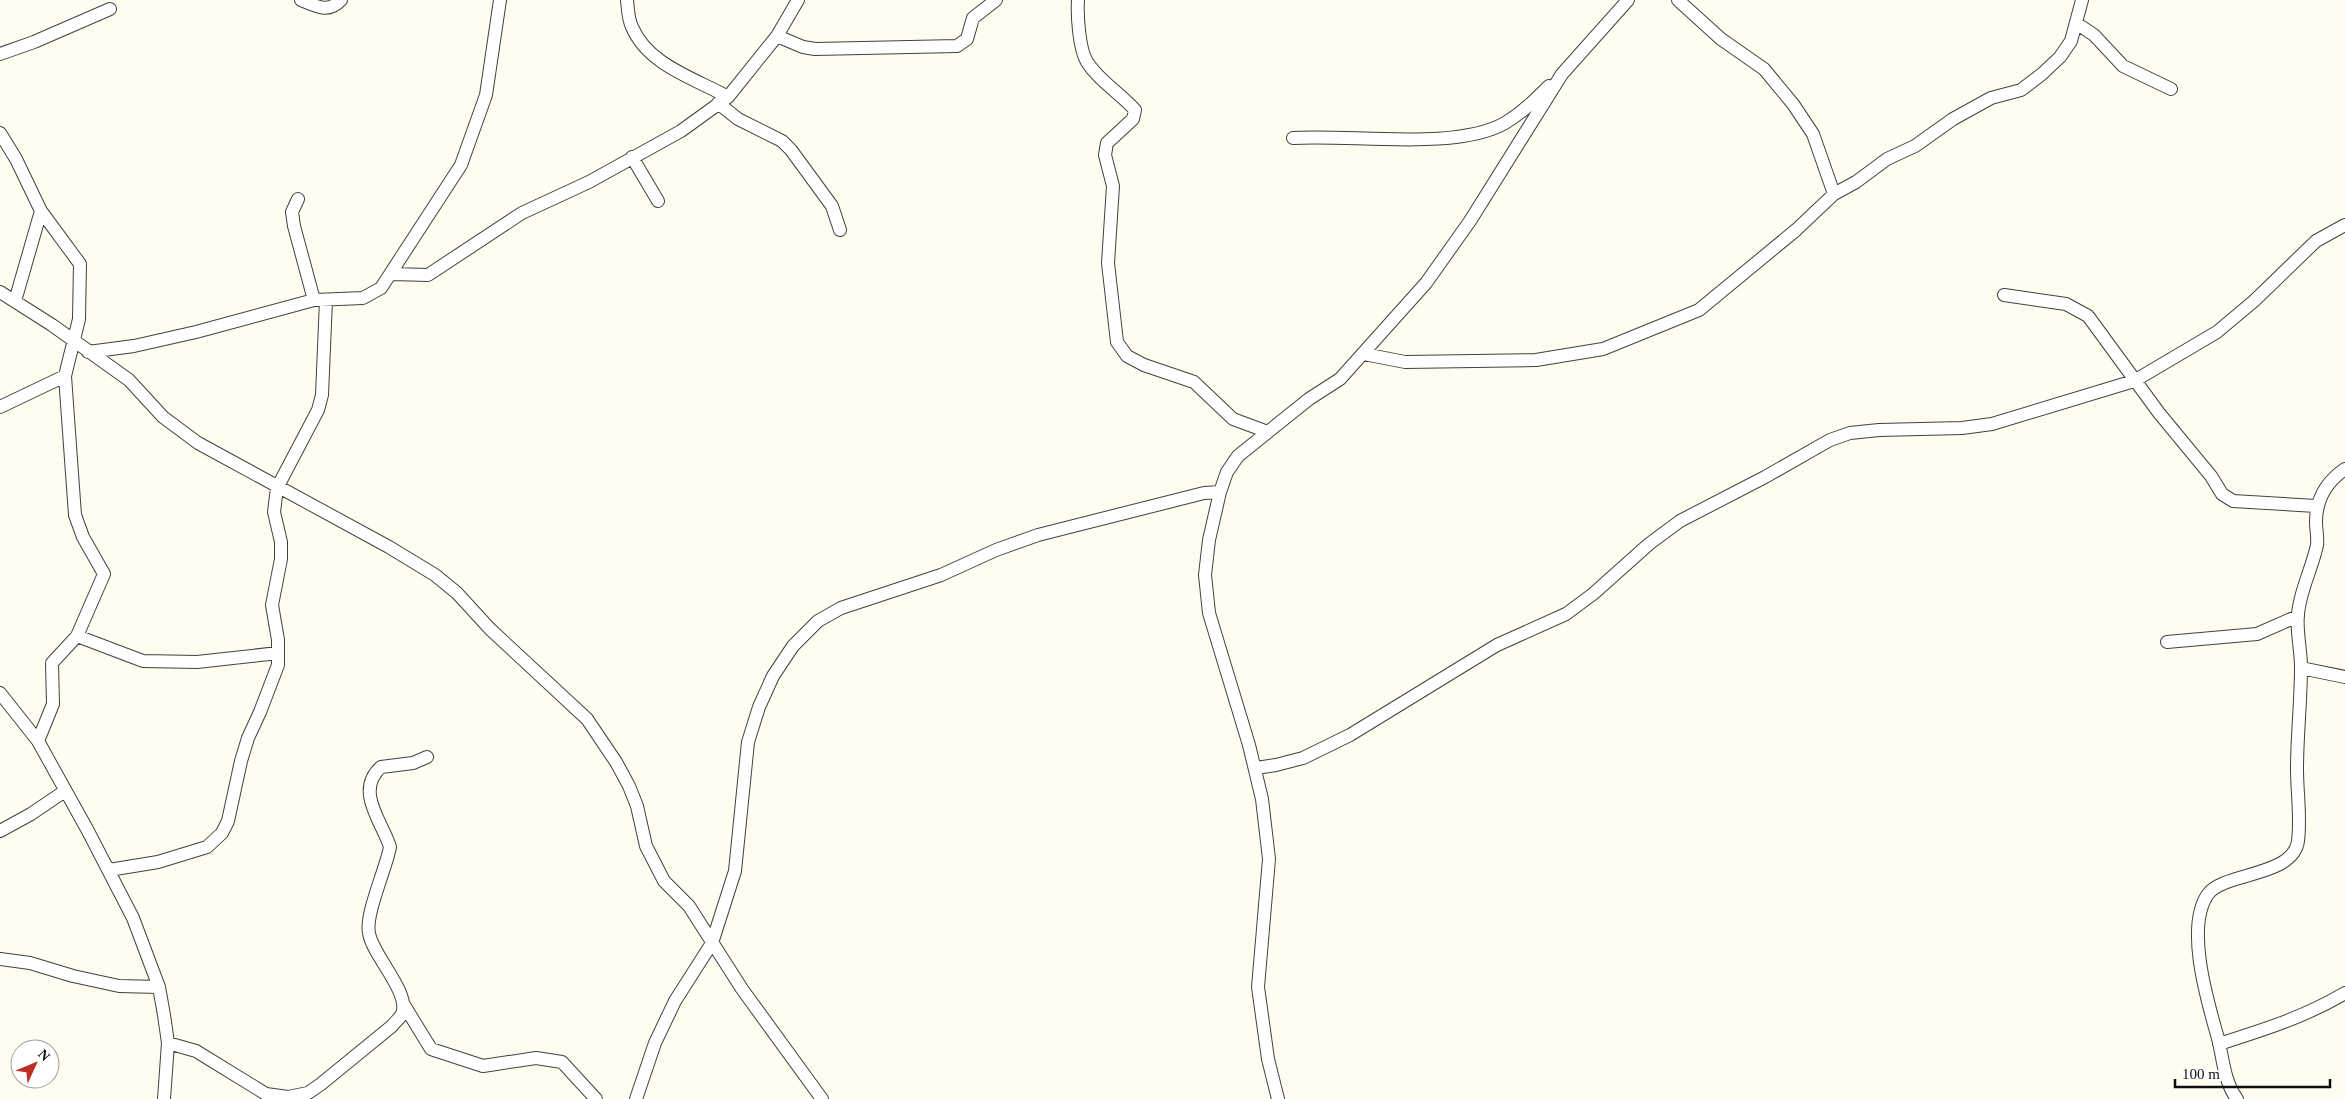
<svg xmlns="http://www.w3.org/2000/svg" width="2345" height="1099" font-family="Georgia,serif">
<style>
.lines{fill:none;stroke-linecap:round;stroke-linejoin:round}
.minor-casing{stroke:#414141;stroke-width:14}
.minor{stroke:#fff;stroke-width:12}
</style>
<rect width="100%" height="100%" fill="#fffdef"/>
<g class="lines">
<defs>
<path id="minor" d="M301,0c15,6 27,14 40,0
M627,0c1,9 1,19 5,27 16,38 62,51 96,70
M1078,0c-1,15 1,49 9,62 12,19 33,31 48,48l-2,9 -26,24 -2,12 8,31 -5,77 9,79 10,14 17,9 50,17 39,37 35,13
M1678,0l43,39 43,30 29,35 20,30 21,60
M2076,23l18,12 29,31 48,23
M777,36l26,11 12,2 142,-3 10,-7 6,-21 23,-18
M0,54l34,-12 76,-33
M718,103l20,16 44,22 9,9 41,56 8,24
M0,133l16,26 25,52 39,53 -1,55 -14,57 10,139 8,22 21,37 -27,62 -25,27 1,41 -15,37
M1293,138c58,-4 163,13 212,-15 17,-10 31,-24 44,-37
M632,157l26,44
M298,199l-6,13 2,14 20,74
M392,274l36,1 94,-62 67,-31 92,-51 47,-34 49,-61 21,-36
M0,292l52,33 77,55 34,37 35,26 191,104 46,28 22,18 33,36 97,90 29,43 13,24 8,20 9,40 18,35 25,25 53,83 80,110
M2004,295l62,9 22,12 71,97 52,63 11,18 11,7 83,5
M15,301l26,-90
M88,352l46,-6 62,-14 118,-32 49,-2 18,-10 80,-123 25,-70 14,-95
M1364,354l41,8 131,-2 67,-11 96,-39 97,-80 38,-36 22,-12 31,-23 28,-13 38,-27 38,-21 30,-8 21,-16 18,-17 11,-16 11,-41
M0,407l65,-31
M77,636l66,25 54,1 81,-9
M2167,642l90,-8 41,-18
M2301,668l44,9
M0,693l38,48 50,90 45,87 26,69 5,28 4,28 -4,56
M1256,768l20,-3 27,-7 47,-23 147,-90 69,-31 27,-20 56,-50 31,-23 85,-44 65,-37 20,-7 29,-3 83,-2 30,-4 142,-43 83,-49 37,-31 62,-60 29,-16
M0,831l31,-17 34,-23
M109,870l49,-8 49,-15 15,-14 6,-12 13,-60 7,-23 12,-26 18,-47v-25l-6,-35 9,-46v-17l-7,-30 3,-24 41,-78 4,-15 4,-95
M0,959l30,4 43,13 46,10 40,1
M404,1005l27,44 52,17 53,-8 26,4 34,37
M168,1043l28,8 70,43 22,3 20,-4 13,-9 71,-58c3,-4 8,-8 10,-12 9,-21 -30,-59 -33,-81 -4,-19 17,-64 21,-86 -7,-24 -36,-56 -9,-80l32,-4 14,-6
M2219,1044c44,-14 86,-27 126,-51
M636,1099l19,-56 20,-42 37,-58 23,-72 13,-129 11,-35 14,-31 20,-30 25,-25 23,-13 100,-33 55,-25 42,-15 166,-42 16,-1
M1278,1099l-10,-40 -10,-72 11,-128 -7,-60 -13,-54 -40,-132 -4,-38 4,-35 11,-48 7,-20 11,-16 71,-57 31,-20 86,-96 44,-62 92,-147 66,-74
M2237,1099c-12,-16 -14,-38 -18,-57 -10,-36 -35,-114 -11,-148 16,-22 85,-17 90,-53 3,-24 -1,-48 -1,-72 0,-34 4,-68 4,-102 0,-18 -5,-36 -3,-53 2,-24 14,-45 19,-69 1,-7 -1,-15 -1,-23 0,-23 10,-40 29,-53"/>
</defs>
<use href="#minor" class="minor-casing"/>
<use href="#minor" class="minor"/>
</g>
<g transform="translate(35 1064) rotate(46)"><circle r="24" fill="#ffffff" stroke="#9f9f9f"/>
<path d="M0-4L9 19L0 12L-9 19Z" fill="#be2e26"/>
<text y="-8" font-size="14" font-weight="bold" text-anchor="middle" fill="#0e0e0e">N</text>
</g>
<path d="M2175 1079v8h155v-8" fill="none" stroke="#0e0e0e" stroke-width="2.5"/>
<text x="2182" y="1079" font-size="15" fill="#0e0e0e" stroke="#ffffff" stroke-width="4" paint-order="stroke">100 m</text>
</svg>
